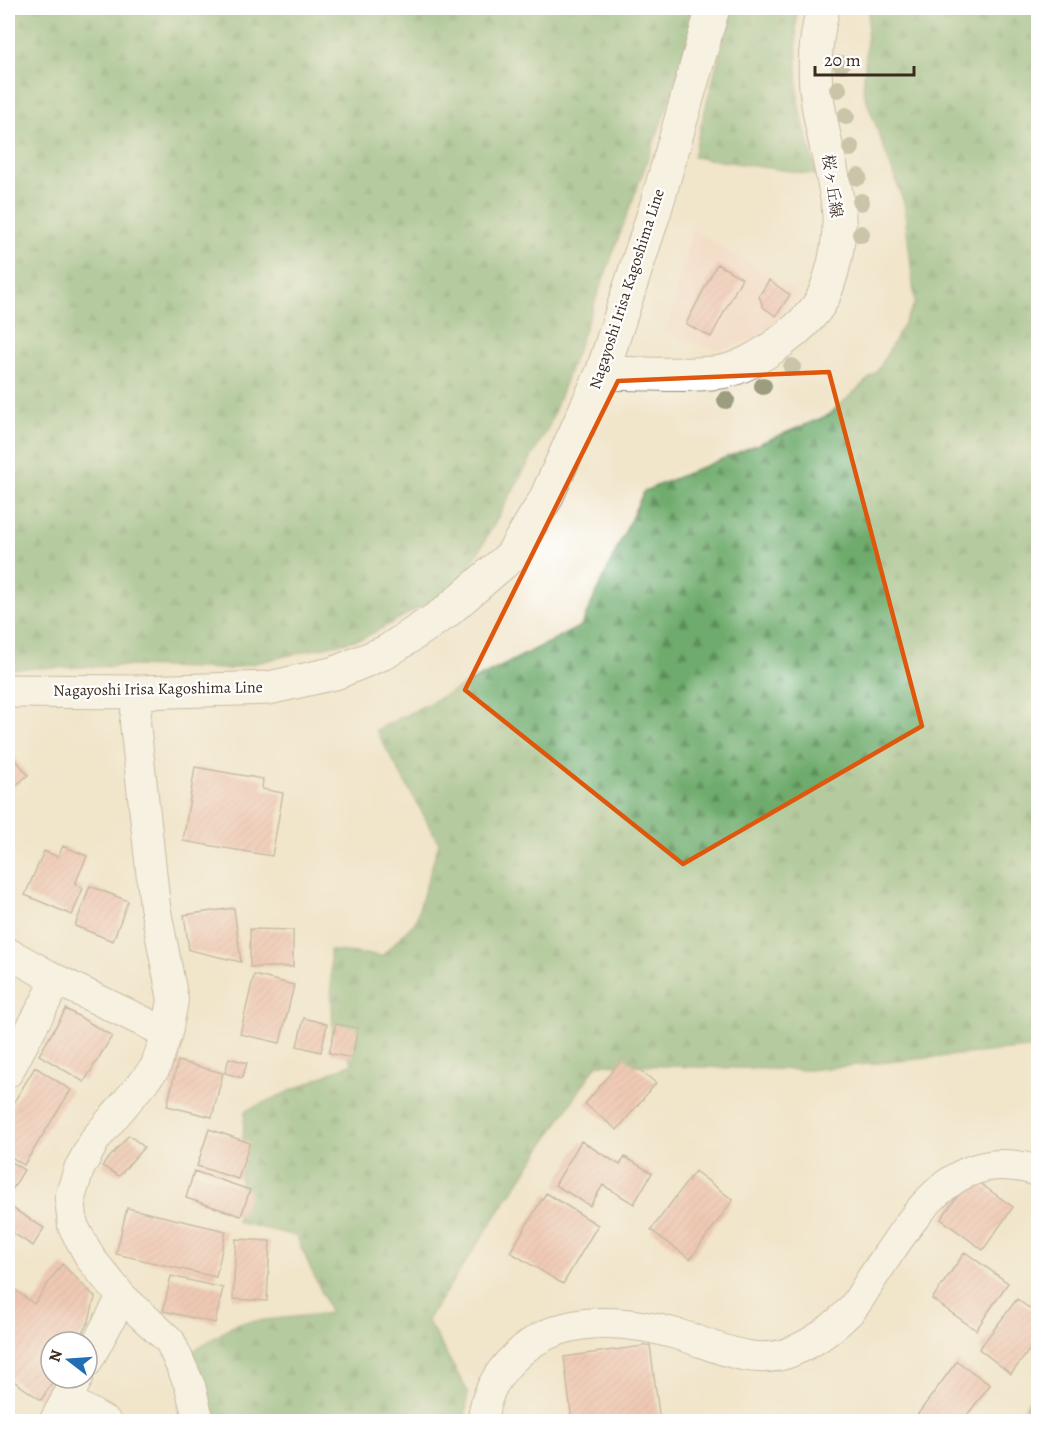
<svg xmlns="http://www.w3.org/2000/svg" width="1046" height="1429" font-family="Alegreya,'Noto Serif JP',serif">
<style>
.built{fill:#f6d1c5}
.forest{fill:url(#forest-firs);stroke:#546a45;stroke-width:1.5}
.building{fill:url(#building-hatch)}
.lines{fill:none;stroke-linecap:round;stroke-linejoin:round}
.minor-casing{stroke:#968874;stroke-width:32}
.tertiary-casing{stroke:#968874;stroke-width:35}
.primary-casing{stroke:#968874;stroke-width:35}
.minor{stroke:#fff;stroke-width:30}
.tertiary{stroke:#fff;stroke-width:33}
.primary{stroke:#fff;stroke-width:33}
.tree{fill:#9c9c7e}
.marked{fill:none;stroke:#df570d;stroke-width:4.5;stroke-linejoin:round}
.labels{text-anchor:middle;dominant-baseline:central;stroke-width:4.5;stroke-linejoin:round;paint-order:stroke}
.street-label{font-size:16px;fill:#3b2a1e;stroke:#fff}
</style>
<defs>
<pattern id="forest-firs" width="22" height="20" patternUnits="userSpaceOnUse" patternTransform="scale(1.5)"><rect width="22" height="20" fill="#6eab6c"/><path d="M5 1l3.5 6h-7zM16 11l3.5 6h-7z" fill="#5c8b58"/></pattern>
<pattern id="building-hatch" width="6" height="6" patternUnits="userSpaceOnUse" patternTransform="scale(1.5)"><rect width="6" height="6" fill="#eea599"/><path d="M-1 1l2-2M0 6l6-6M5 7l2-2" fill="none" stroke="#c2877c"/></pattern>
</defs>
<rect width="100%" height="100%" fill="#fff"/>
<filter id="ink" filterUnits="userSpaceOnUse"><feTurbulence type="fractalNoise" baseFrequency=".0167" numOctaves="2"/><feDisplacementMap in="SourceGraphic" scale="12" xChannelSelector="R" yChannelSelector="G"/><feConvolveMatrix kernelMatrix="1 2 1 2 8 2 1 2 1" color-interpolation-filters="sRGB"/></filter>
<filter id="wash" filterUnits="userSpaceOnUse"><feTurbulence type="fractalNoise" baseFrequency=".008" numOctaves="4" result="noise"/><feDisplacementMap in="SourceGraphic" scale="24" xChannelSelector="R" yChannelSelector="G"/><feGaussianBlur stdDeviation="1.35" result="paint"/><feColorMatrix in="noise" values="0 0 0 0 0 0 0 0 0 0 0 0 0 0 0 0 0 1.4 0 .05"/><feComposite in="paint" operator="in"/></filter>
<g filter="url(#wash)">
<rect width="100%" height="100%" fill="#f1e5ca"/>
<path class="built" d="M692,229l107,65 -19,25 -25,20 -35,11 -38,-10 -15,-11z"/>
<path class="forest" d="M8,8h689l-20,72 -128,346 -89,159 -96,53 -135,31 -103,-3 -118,3z
M731,8h68l-3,10 2,85 19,72 -124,-18z
M873,8h165v1039l-230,23 -211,-6 -170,256 41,72 -3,29h-252l-31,-63 56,-35 93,-10 -35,-77 -59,-14 8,-111 108,-48 -20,-30 -3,-83 52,6 33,-34 24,-79 -63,-113 205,-104 63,-135 185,-76 49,-45 37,-67 -11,-100 -41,-112 6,-81z
M1038,1386v35h-21z"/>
<g id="blocks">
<path class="building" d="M717,264l25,14 -31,59 -25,-13z
M769,280l21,15 -14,21 -13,-9 -4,-11z
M8,750l20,25 -20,17z
M195,767l68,12 -1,10 21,4 -11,63 -89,-15z
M63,846l24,10 -12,28 8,4 -11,27 -47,-20 19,-44 14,6z
M90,886l38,15 -15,40 -38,-15z
M234,908l7,54 -52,-12 -5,-35z
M250,929l43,1v37h-43z
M254,975l40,10 -14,58 -40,-9z
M66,1009l46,27 -28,46 -45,-27z
M304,1018l23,6 -6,28 -24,-6z
M336,1024l22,4 -6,30 -23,-5z
M624,1057l32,26 -39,47 -32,-26z
M229,1058l18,5 -5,15 -17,-5z
M178,1061l45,12 -11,44 -45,-11z
M35,1067l36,23 -47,75 -16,-10v-43z
M209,1129l41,14 -12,36 -41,-13z
M129,1135l15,12 -25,29 -17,-10z
M581,1141l39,24 5,-8 27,16 -18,31 -31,-19 -13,21 -35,-21z
M8,1160l16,10 -12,20 -4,-2z
M194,1171l56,19 -9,26 -55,-18z
M695,1171l38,29 -43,59 -39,-29z
M971,1177l42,30 -30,43 -42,-31z
M546,1193l52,32 -35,59 -53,-32z
M9,1206l35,22 -11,18 -25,-16z
M127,1208l99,23 -10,46 -100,-23z
M236,1239l34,2 -3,60 -34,-2z
M965,1252l43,31 -32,47 -44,-31z
M62,1264l33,33 -6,24 -12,21h-26v36h4l-14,22 -33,-23v-79l6,-9 20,15z
M171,1276l52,12 -8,35 -52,-12z
M1017,1299l21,16v24l-27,35 -32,-25z
M650,1345l10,77h-88l-8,-65z
M957,1361l33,24 -28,37h-50z"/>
</g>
</g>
<g filter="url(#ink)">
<use href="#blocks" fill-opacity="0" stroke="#968874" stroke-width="1.5"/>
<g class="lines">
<defs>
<path id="minor" d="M138,692l-3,31 20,183 18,94 -6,33 -12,35 -59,70 -17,31 -9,29 3,28 18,33 31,38 48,44 20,45 9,36
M8,953l49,27 110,53
M8,1072l49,-92
M87,1362l35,-65
M66,1399l40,23
M54,1422l24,-44
M483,1422c1,-27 15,-50 34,-67 43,-42 109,-36 163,-20 34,10 69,30 105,19 24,-8 46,-24 64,-42 9,-9 16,-23 23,-34 42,-61 80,-135 166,-107"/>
<path id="tertiary" d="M602,373c36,0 85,4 119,-1 31,-4 92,-49 103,-77 11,-27 18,-62 14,-90 -12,-76 -35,-118 -15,-197"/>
<path id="primary" d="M8,691l130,1 131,-4 66,-15 51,-21 59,-39 66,-57 34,-56 57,-127 53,-163 58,-202"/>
</defs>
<use href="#minor" class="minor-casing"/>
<use href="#tertiary" class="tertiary-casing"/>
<use href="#primary" class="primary-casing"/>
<use href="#minor" class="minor"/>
<use href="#tertiary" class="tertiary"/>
<use href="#primary" class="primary"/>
</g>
<g class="tree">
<circle cx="841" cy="64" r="9"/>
<circle cx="838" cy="89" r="9"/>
<circle cx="846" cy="116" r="9"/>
<circle cx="851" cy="148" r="9"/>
<circle cx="858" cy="177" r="9"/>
<circle cx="861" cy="202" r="9"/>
<circle cx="861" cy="234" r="9"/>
<circle cx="792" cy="367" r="9"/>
<circle cx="763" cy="386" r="9"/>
<circle cx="726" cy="400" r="9"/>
</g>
</g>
<path d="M0 0H1046V1429H0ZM829,372l93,354 -239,138 -218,-174 153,-309z" fill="#f1e5ca" fill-opacity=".55" fill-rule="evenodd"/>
<path class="marked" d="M829,372l93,354 -239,138 -218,-174 153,-309z"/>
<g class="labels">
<g class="street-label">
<text transform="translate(832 186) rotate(82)">桜ヶ丘線</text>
<text transform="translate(627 289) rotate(-72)">Nagayoshi Irisa Kagoshima Line</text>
<text transform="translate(158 689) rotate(-1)">Nagayoshi Irisa Kagoshima Line</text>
</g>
</g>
<rect width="1046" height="1429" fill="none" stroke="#fff" stroke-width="30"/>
<g transform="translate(69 1360) rotate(287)"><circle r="28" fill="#ffffff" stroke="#b1aaa5" stroke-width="1.5"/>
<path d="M0-4.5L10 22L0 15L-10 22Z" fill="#1f6fb2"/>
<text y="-9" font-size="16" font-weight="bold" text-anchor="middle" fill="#3b2a1e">N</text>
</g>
<path d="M815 66v9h99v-9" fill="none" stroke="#3b2a1e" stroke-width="3"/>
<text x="824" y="66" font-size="18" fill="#3b2a1e" stroke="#ffffff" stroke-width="4.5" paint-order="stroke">20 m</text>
</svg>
